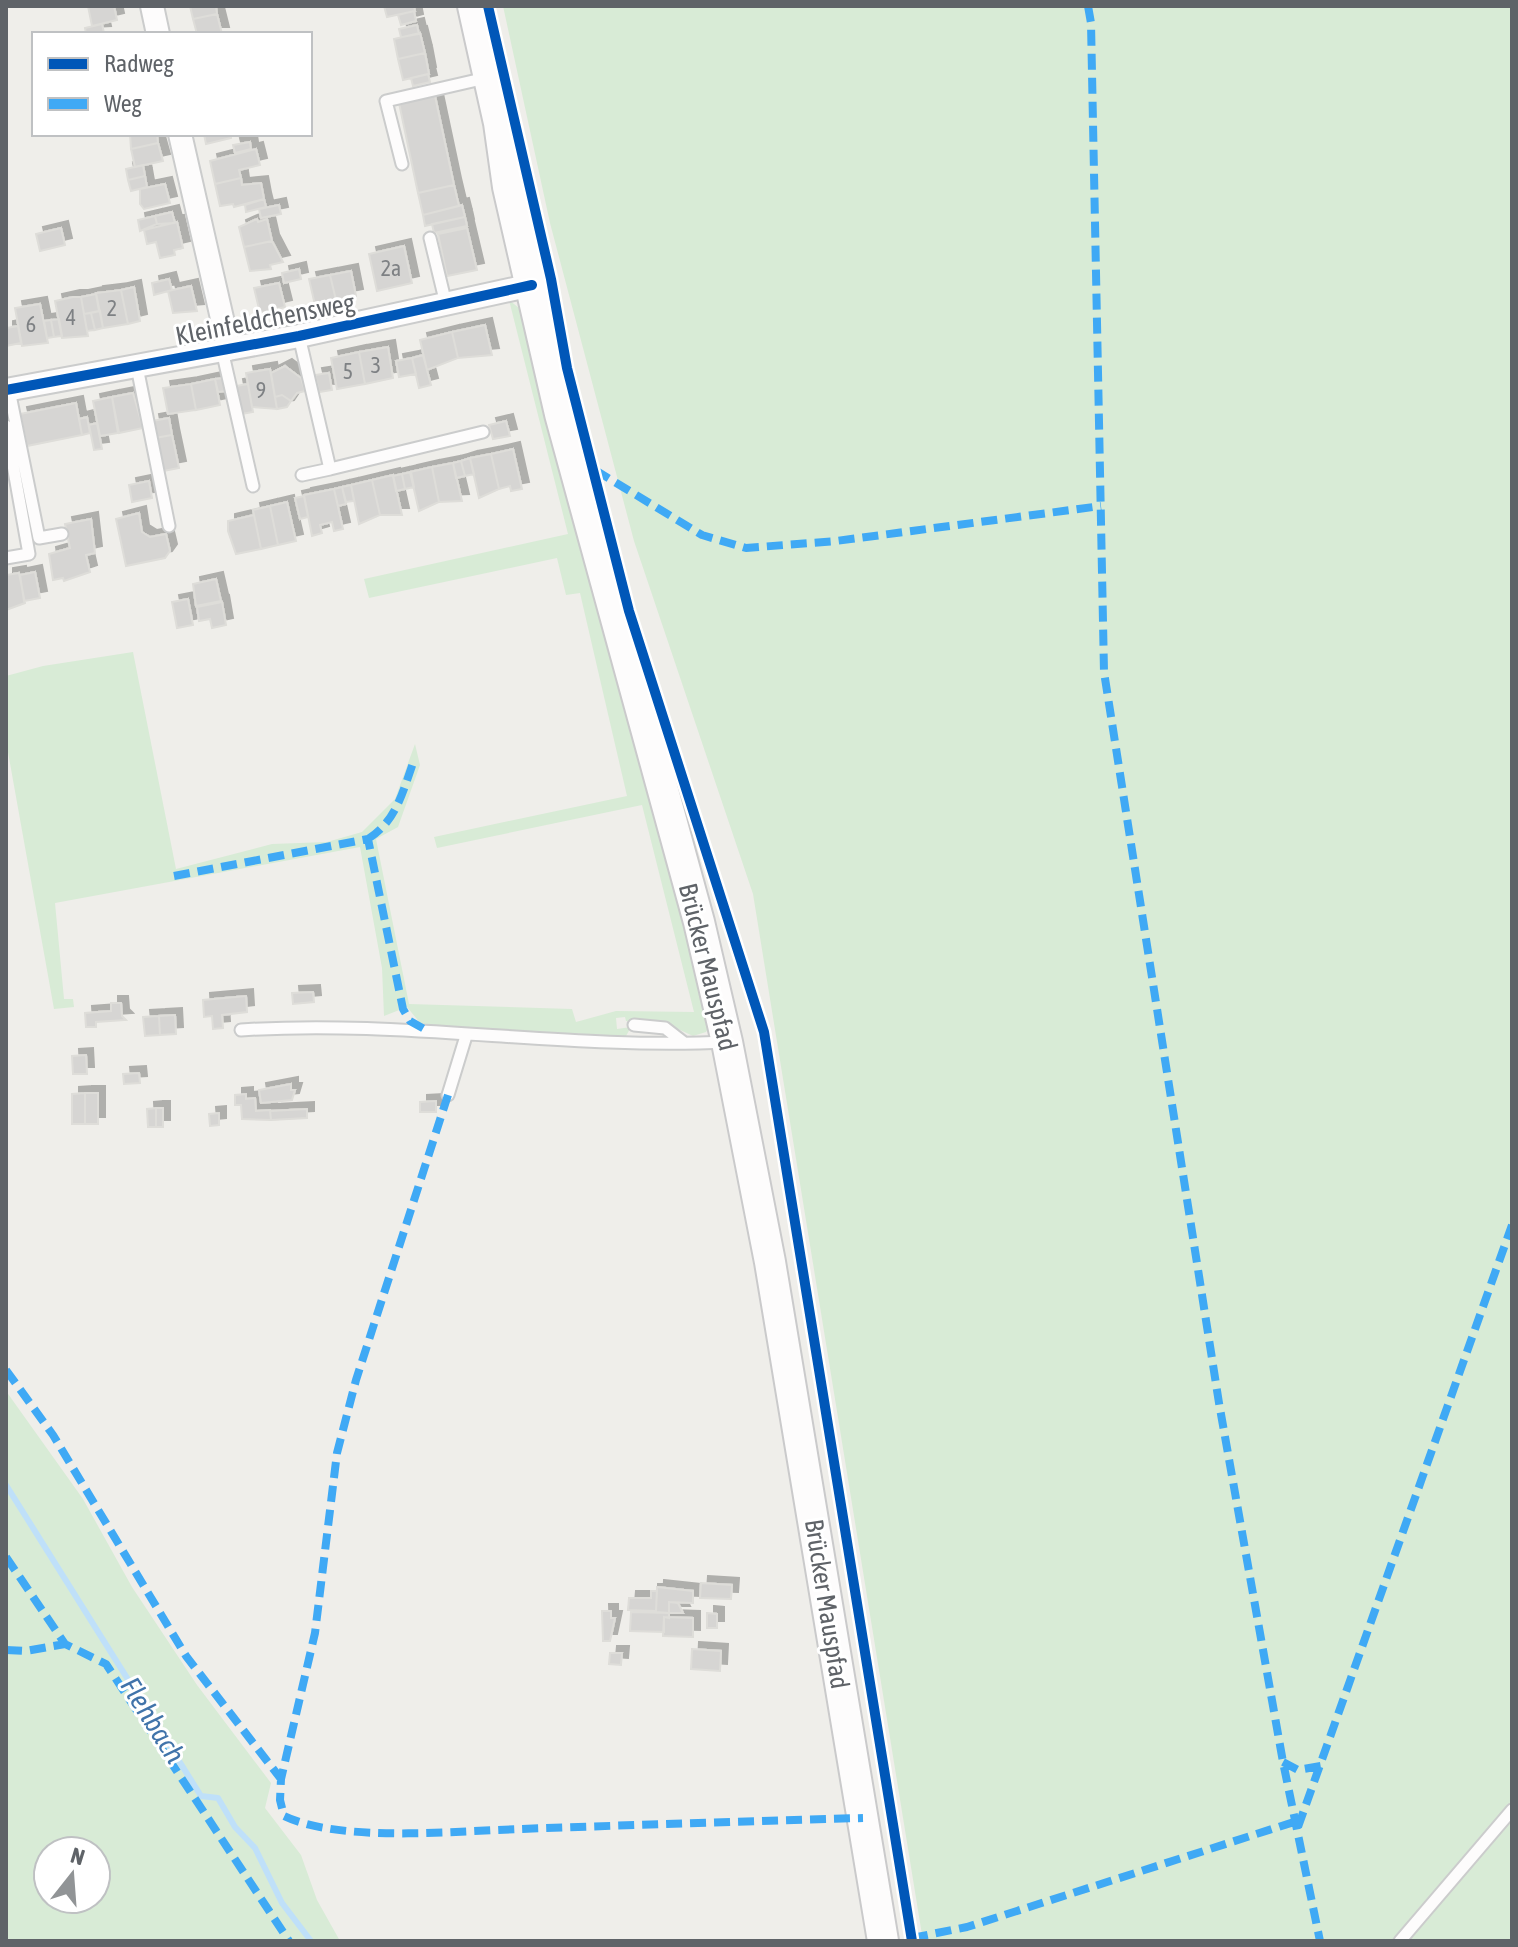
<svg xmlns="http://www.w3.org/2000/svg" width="1518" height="1947" font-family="'Asap Condensed',sans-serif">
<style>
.green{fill:#d8ebd6;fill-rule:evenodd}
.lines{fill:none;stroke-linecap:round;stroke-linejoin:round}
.stream{stroke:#bfe0f9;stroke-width:6}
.building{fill:#d6d5d3;stroke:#deddd9;stroke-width:2;filter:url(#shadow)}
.service-casing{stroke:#cbcccc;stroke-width:15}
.minor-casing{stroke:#cbcccc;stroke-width:26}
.secondary-casing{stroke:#cacacb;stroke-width:34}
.service{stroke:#fdfcfc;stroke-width:11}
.minor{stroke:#fdfcfc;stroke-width:22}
.secondary{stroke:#fdfcfc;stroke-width:30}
.quiet{stroke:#3fa9f5;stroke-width:8;stroke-dasharray:16 8;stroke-linecap:butt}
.cycleway-casing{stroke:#fff;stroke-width:15}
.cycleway{stroke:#0057b8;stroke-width:10}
.labels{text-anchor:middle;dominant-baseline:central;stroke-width:6;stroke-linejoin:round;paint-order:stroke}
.number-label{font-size:22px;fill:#7e8184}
.street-label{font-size:26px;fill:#5f6368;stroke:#fff}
.water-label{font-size:28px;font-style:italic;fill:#4174aa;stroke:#fff}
</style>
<defs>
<filter id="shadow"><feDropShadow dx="7" dy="-7" stdDeviation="0" flood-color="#0004"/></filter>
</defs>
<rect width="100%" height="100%" fill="#efeeea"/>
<path class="green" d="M503,6h1009v1935h-589l-170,-1047 -119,-353 -84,-318z
M509,300l15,12 158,596 27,119 -3,5 -13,4 -32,-15h-35l-1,-4 -9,1 1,11 14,-2 -5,9 -122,-6 -36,2 -47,-8 -14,-17 -23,9 -2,-48 -22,-121 -305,56 9,96h9l1,8 -20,2 -48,-268v-65l37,-10 90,-14 43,217 96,-25 55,-2 35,-10 33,-33 20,-55 5,21 -22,62 -22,12 33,165 163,5 4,13 40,-11 78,1 -52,-207 -205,43 -3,-11 193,-41 -47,-203 -14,2 -9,-37 -188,40 -5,-19 204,-45z
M6,1391l77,108 49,88 65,98 74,98 -6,25 36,47 16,45 23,41h-334zM96,1851v48h-48v-48z"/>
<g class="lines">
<path class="stream" d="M6,1485l195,311 17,2 17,29 20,21 27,55 29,38"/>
</g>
<path class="building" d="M88,6h26l3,14 -25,6z
M190,6h26l1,8 -24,5z
M384,6h30l1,5 -28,6z
M414,11l2,10 -15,4 -3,-10z
M217,14l5,20h-25l-4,-15z
M102,24l2,9 -18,1 -1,-6z
M417,25l2,9 -18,3 -2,-8z
M420,33l5,20 -27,6 -4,-20z
M425,53l4,21 -26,6 -5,-21z
M428,74l2,8 -17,4 -2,-8z
M435,96l19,89 -36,8 -19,-90z
M130,134h27l1,9 -27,6z
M204,134h27v4l-25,6z
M250,142l1,7 -16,4 -2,-8z
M158,143l5,18 -28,6 -4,-18z
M256,149l4,16 -21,5 2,8 -26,6 -5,-23z
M143,165l2,11 -17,4 -2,-11z
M145,176l2,11 -16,4 -3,-11z
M241,178l1,7 19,-2 3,16 -30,8 -1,-3 -13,2 -5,-22z
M165,184l5,19 -26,6 -4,-5v-15z
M454,185l5,21 -36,9 -5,-22z
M264,199l2,8 -20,5 -1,-7z
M279,205l2,9 -20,4 -2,-9z
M462,205l3,12 -40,9 -2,-11z
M172,212l3,11 -18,1 -2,-8z
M155,216l2,8 -17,7 -2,-11z
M465,217l2,9 -33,7 -2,-9z
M257,219l1,3 9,-3 5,22 -28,6 -5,-20z
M177,222l6,26 -9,2 1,5 -15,3 -4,-16 -9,2 -3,-14z
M61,228l4,17 -25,6 -4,-17z
M467,228l10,42 -30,6 -9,-42z
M272,241l11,21 -13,3 1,4 -21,2 -6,-24z
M404,246l8,37 -35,8 -8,-37z
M299,269l2,10 -17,4 -2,-10z
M351,271l5,25 -20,4 -6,-25z
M330,275l6,25 -21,5 -6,-26z
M169,279l3,11 -18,5 -2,-12z
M279,283l6,24 -25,6 -6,-25z
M191,286l6,25 -24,2 -5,-22z
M134,287l6,34 -12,3 -7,-34z
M121,290l7,34 -25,4 -7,-35z
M96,294l3,17 -15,3 -3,-17z
M73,297h8l7,39 -26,2 -7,-37z
M40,304l8,39 -26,3 -7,-38z
M100,311l3,17 -8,2 -4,-17z
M91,313l4,17 -8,1 -3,-17z
M59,319l3,17 -8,1 -3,-17z
M51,320l3,17 -7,1 -3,-17z
M485,325l7,30 -34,3 -6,-26z
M18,326l3,17 -15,3v-18z
M452,332l6,26 -31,12 -7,-30z
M388,347l5,31 -28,6 -6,-32z
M359,352l6,32 -28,5 -6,-31z
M423,355l8,30 -12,3 -7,-30z
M412,358l4,16 -17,3 -3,-16z
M285,366l16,12 4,13 -8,2 -6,8 -9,-6 -7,2 -4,-24z
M270,369l7,40 -25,-2 -6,-34z
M329,373l3,17 -13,2 -4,-17z
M223,378l3,13 -8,1 -3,-13z
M215,379l5,26 -24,5 -5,-26z
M191,384l5,26 -28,4 -5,-26z
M248,384l5,28 -12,2 -5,-28z
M133,393l10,35 -24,5 -7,-36z
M282,395l9,6 -4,6 -10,2 -2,-12z
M112,397l6,36 -18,3 -7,-35z
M76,403l6,32 -55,11 -7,-32z
M87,417l3,16 -8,2 -3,-16z
M169,418l3,17 -17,3 -3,-17z
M506,421l4,15 -17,3 -4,-14z
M97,423l5,26 -8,1 -5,-25z
M172,435l7,33 -16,3 -8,-33z
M513,449l9,40 -11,2 -1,-5 -11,3 -8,-35z
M491,454l8,35 -20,9 -9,-40z
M470,458l4,16 -9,2 -4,-15z
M461,461l4,15 -9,2 -3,-15z
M453,463l9,38 -23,1 -7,-35z
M432,467l7,35 -20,9 -9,-39z
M411,472l3,15 -9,2 -3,-15z
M402,474l3,15 -9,2 -3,-15z
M393,475l9,40h-22l-8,-35z
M372,480l8,35 -21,9 -8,-39z
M149,481l3,17 -20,4 -3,-17z
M351,485l3,16 -8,1 -4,-15z
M342,487l4,17 -8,2 -4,-17z
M334,489l9,40 -9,2 -2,-9 -12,3 2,8 -10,3 -8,-41z
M304,496l4,21 -8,2 -5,-21z
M287,502l9,39 -18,4 -8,-39z
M270,506l8,39 -17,4 -8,-39z
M139,513l3,19 8,5 16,-3 4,17 -5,7 -39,8 -10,-47z
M254,515l7,34 -25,5 -8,-23v-10z
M91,519l4,34 -9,2 4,17 -26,9 -1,-3 -10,2 -4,-26 21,-6 -5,-24z
M35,572l5,26 -16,3 -4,-26z
M19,573l6,30 -19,7v-35z
M216,579l5,22 -25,5 -3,-22z
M188,599l5,26 -16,3 -5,-26z
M222,602l4,23 -14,3 -2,-9 -11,2 -2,-14z
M313,992l1,10 -21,2 -1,-11z
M246,996l1,16 -25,3 1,13 -10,1 -1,-13 -8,1 -1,-17z
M111,1003h10l1,13 4,4 -30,2v5h-10l-1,-14 26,-2z
M175,1015l1,19 -16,1 -1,-19z
M159,1016l1,19 -15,1 -2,-19z
M86,1055l1,19h-14l-1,-18z
M139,1073l1,10 -16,1 -1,-10z
M291,1084v6h4l-3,10 -31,3 -2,-13z
M85,1093v31h-13v-30z
M85,1093h13v31h-13z
M246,1094v5l9,-1 1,13 14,-1 1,10 -29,-1 -1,-14h-6v-10z
M436,1101v11h-16v-10z
M156,1108h7v19h-7z
M156,1108v19h-8l-1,-18z
M307,1109v9l-36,2 -1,-9z
M219,1113v12l-9,1 -1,-12z
M701,1583l31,2 -1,14 -31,-1z
M657,1587l36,4v12l-24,-1v11l-13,-1z
M651,1591h6l-1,20 -28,-1 1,-12h22z
M669,1602l9,1 5,10h-14z
M602,1611h9v7h4l-5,23h-7z
M631,1612l38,1v5l-5,-1v15l-34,-1z
M707,1613l10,1v14h-10z
M664,1617l29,1v19l-30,-1z
M692,1649l29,2 -1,20 -29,-2z
M610,1653h12l-1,12 -12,-1z"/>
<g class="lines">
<defs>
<path id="service" d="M402,164l-16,-63 100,-23
M430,238l16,66
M299,336l31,133 153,-37
M222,350l31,136
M137,367l32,159
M9,390l30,148 23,-4
M6,426l23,128 -23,4
M302,475l28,-6
M634,1025l31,3 18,14
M241,1030c162,-11 323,20 486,12
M448,1095l18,-59
M1400,1941l112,-131"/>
<path id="minor" d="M152,6l6,28
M180,134l49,215
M6,390l293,-54 233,-51"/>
<path id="secondary" d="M473,6l26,117 9,64 52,227 139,508 28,120 43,220 113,679"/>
</defs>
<use href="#service" class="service-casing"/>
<use href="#minor" class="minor-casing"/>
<use href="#secondary" class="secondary-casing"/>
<use href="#service" class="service"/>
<use href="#minor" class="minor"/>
<use href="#secondary" class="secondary"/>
<path class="quiet" d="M1088,6l3,17 13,649 115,731 64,359 37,179
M595,470l107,65 44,13 90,-7 265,-35
M368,839c28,-18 34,-45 45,-76
M174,876l194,-37 35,170 7,12 16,9
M448,1095l-92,285 -19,73 -22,180 -34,146 -1,21 4,16c57,27 172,15 236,13 115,-4 229,-8 343,-11
M6,1370l47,65 133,221 95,123
M6,1557l59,87 41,20 183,277
M6,1650l20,1 39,-7
M1283,1762l15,8 23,-4
M1298,1827l214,-602
M912,1938l55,-11 330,-106"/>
<defs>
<path id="cycleway" d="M488,6l63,273 16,89 62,243 135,421 148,909
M6,390l293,-54 233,-51"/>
</defs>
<use href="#cycleway" class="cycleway-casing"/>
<use href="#cycleway" class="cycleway"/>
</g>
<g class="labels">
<g class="number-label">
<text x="391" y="268">2a</text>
<text x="112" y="308">2</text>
<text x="71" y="317">4</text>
<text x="31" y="324">6</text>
<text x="376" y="365">3</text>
<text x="348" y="371">5</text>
<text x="261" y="390">9</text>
</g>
<g class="street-label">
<text transform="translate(265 319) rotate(-11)">Kleinfeldchensweg</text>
<text transform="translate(708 967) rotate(76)">Brücker Mauspfad</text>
<text transform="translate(827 1604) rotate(81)">Brücker Mauspfad</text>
</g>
<g class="water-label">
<text transform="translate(153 1720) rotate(58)">Flehbach</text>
</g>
</g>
<rect width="1518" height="1947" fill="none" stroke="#5f6368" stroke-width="16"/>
<rect x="32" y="32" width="280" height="104" fill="#ffffff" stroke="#bfc1c3" stroke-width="2"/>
<rect x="48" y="58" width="40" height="12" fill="#0057b8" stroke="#bfc1c3" stroke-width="2"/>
<text x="104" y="72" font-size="24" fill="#5f6368">Radweg</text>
<rect x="48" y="98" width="40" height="12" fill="#3fa9f5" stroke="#bfc1c3" stroke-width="2"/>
<text x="104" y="112" font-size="24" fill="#5f6368">Weg</text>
<g transform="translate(72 1875) rotate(17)"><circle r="38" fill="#ffffff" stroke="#bfc1c3" stroke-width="2"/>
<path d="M0-6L14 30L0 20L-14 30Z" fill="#919496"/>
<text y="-12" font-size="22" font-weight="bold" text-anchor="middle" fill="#5f6368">N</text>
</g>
</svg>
